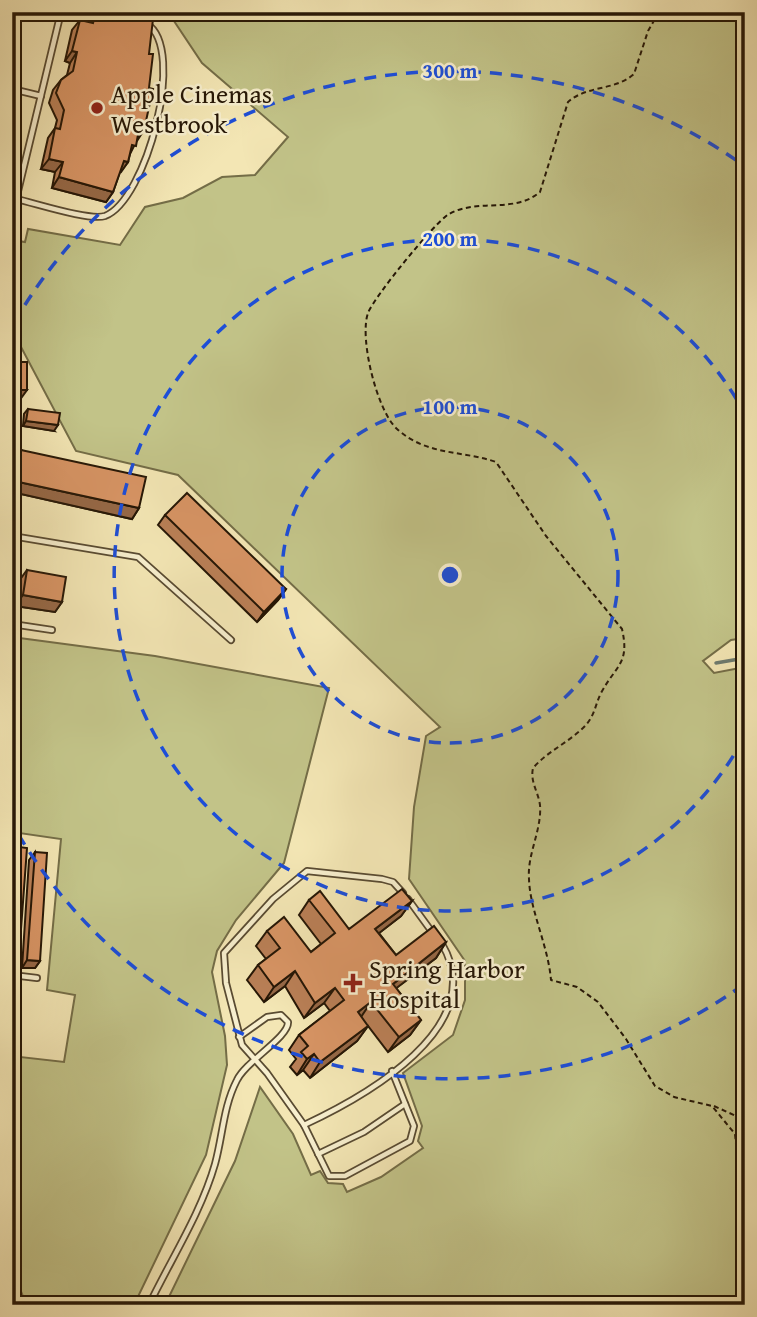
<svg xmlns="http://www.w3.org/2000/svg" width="757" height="1317" font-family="'Gentium Book Plus',serif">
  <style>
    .green { fill: #c2c388; stroke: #746d47; stroke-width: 2 }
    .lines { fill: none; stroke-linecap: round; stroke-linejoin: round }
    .stream { stroke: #6e7b6f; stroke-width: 3.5 }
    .lane-casing { stroke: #594b32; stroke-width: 8 }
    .path { stroke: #261706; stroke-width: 2; stroke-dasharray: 5 3.5; stroke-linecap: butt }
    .lane { stroke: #f7efce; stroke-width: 4.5 }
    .wall { fill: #b97f56; stroke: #261706; stroke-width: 2 }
    .shaded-wall { fill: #966846; stroke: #261706; stroke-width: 2 }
    .building { fill: #d79464; stroke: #261706; stroke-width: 2 }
    .ring { fill: none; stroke: #1d4ed8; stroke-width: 3.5; stroke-dasharray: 12 9 }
    .poi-dot { fill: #8f2418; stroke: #f7efce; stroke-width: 2.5 }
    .labels { text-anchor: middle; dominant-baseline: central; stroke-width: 5; stroke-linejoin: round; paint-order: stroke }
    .poi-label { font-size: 26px; fill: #261706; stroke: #f7efce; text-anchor: start }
    .centre { fill: #1d4ed8; stroke: #f7efce; stroke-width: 3.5 }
    .ring-label { font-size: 21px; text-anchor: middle; font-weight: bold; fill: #1d4ed8; stroke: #f7efce; stroke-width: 5; stroke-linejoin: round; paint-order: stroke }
  </style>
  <rect width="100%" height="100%" fill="#f3e6b4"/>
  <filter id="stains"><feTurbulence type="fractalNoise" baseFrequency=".00286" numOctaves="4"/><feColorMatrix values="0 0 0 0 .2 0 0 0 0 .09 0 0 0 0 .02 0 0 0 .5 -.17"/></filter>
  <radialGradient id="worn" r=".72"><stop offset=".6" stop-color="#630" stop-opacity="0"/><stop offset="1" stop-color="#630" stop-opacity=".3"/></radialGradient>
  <g class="green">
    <path d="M168,12H745V638L731,640L703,661L714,673L745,667V1305H165L235,1161L260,1087L293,1134L311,1175L320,1171L328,1183L343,1184L347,1192L381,1177L423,1148L418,1141L422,1126L403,1073L453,1035L465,1000V961L409,879L414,807L426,736L440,727L178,475L76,451L12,330V240L25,242L28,229L120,245L145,207L183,198L222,177L255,175L288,137L202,63Z"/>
    <path d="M12,637L155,656L329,688L284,863L236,920L217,951L212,972L225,1036L227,1065L206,1155L134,1305H20L24,1299L12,1269V1056L64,1062L75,995L47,990L61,839L12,832Z"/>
  </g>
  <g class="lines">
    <path class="stream" d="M716,663L745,658"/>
    <g class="lane-casing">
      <g id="lane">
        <path d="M12,89L41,96"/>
        <path d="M16,199C35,203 89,221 105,216C146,201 187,49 147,24"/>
        <path d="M13,212L61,12"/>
        <path d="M12,536L138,557L231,640"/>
        <path d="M12,624L52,630"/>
        <path d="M408,899L432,932"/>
        <path d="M12,975L37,978"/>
        <path d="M392,1071L414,1126L410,1141L345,1176H329L304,1125L267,1073L242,1045L226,983L224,953L273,899L307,871L382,879L393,882L403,893"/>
        <path d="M304,1125C364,1097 491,1027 442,944"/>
        <path d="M318,1154L364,1132L405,1104"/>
        <path d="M149,1305C171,1259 201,1213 215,1164C223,1135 223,1107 237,1080C246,1061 289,1037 288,1022L281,1015L267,1017L239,1037"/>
      </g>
    </g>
    <g class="path">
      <path d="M659,12L648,31L634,74C615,91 587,85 568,102L540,192C514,214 478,198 449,214C435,222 374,297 368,313C359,338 377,411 397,429C427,456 461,450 496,462L546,536L622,629C630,664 616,665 601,693C595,705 595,716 584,727C569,742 548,751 533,768C530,782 538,791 540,805C542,830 527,854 529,879C530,911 548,945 551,980L577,987L598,1002L626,1039L655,1086L674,1097L712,1106L735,1134L739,1173L745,1180"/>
      <path d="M714,1106L745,1120"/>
    </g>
    <use href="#lane" class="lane"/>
  </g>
  <g class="wall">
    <path d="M94,12H117L137,140L130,154L128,162L120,172L113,192L106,202L52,188L55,172L41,169L48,138L55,128L57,120L49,103L53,90L61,80L67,75L70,63L65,61L72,30L80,20L89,22V19Z"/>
    <path d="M28,409L54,431L23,426L24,414Z"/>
    <path d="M21,450L139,508L132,519L12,492V467L14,460Z"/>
    <path d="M165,515L286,589L278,600L257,622L158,525Z"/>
    <path d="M27,570L62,602L55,612L15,606L19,581Z"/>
    <path d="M35,852L40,961L35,968H22L29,860Z"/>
    <path d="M309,900L349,929L412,901L401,916L379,933L396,955L446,942L436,958L396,988L421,1020L410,1035L388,1052L368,1026L357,1041L310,1078L303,1070L297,1075L290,1067L296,1059L289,1050L299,1035L330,1011L324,1003L304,1018L285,986L264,1002L247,980L258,965L266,959L256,946L267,931L311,952L321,944L299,915Z"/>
  </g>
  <g class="shaded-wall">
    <path d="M72,51L77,52L70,63L65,61Z"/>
    <path d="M139,129L144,130L137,141Z"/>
    <path d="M49,159L63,162L55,172L41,169Z"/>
    <path d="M124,161L128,162L121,172L117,171Z"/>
    <path d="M59,177L113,192L106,202L52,188Z"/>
    <path d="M12,390H27L19,401H12Z"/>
    <path d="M26,421L58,425L54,431L23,426Z"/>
    <path d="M14,481L139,508L132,519L12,492V483Z"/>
    <path d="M286,589L278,600L257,622L264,612Z"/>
    <path d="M23,595L62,602L55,612L15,606Z"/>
    <path d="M412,901L401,916L365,944L375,929Z"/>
    <path d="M446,942L436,958L382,999L393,984Z"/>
    <path d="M12,956H19L12,965Z"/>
    <path d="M27,960L40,961L35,968H22Z"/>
    <path d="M295,971L285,986L264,1002L274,987Z"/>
    <path d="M335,988L324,1003L304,1018L315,1003Z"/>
    <path d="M371,1002L361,1017L358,1012Z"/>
    <path d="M421,1020L410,1035L388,1052L399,1037Z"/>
    <path d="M368,1026L357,1041L310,1078L320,1062Z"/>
    <path d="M314,1054L303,1070L297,1075L307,1059Z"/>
  </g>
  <g class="building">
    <path d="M96,12H117L153,19L149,54H153L149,88L153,89L144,130L139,129L136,146L132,145L128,162L124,161L113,192L59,177L63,162L49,159L55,128L60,129L64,110L56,93L61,80L73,71L77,52L72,51L80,20L93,23Z"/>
    <rect x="12" y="362" width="15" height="28"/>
    <path d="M28,409L60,413L58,425L26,421Z"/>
    <path d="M21,450L146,477L139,508L14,481Z"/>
    <path d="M187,493L286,589L264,612L165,515Z"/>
    <path d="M27,570L66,577L62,602L23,595Z"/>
    <path d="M12,846L27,848L19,956H12Z"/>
    <path d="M35,852L47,853L40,961L27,960Z"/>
    <path d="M402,889L412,901L375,929L396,955L434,926L446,942L393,984L421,1020L399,1037L371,1002L358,1012L368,1026L320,1062L314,1054L307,1059L301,1052L308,1046L299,1035L344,1000L335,988L315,1003L295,971L274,987L258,965L280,948L267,931L284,917L311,952L335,933L309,900L320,891L349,929Z"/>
  </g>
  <g class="ring">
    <circle cx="450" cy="575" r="168"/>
    <path d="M744 738A336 336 0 1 1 744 412"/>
    <path d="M743 985A504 504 0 0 1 14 827M14 323A504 504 0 0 1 743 165"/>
  </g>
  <g class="poi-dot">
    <circle cx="97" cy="108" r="7"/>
    <path d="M349.5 972.5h7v7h7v7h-7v7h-7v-7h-7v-7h7z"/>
  </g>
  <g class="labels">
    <g class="poi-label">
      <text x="111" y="93">Apple Cinemas<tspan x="111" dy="30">Westbrook</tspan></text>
      <text x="369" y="968">Spring Harbor<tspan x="369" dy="30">Hospital</tspan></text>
    </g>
  </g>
  <circle cx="450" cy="575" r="10" class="centre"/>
  <g class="ring-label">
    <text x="450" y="78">300 m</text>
    <text x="450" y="246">200 m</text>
    <text x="450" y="414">100 m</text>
  </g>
  <rect width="757" height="1317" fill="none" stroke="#f3e6b4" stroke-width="42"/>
  <rect x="14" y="14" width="729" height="1289" fill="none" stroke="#261706" stroke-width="3.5"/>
  <rect x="21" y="21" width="715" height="1275" fill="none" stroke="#261706" stroke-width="2"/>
  <rect width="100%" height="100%" filter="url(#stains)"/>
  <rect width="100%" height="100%" fill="url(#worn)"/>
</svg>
